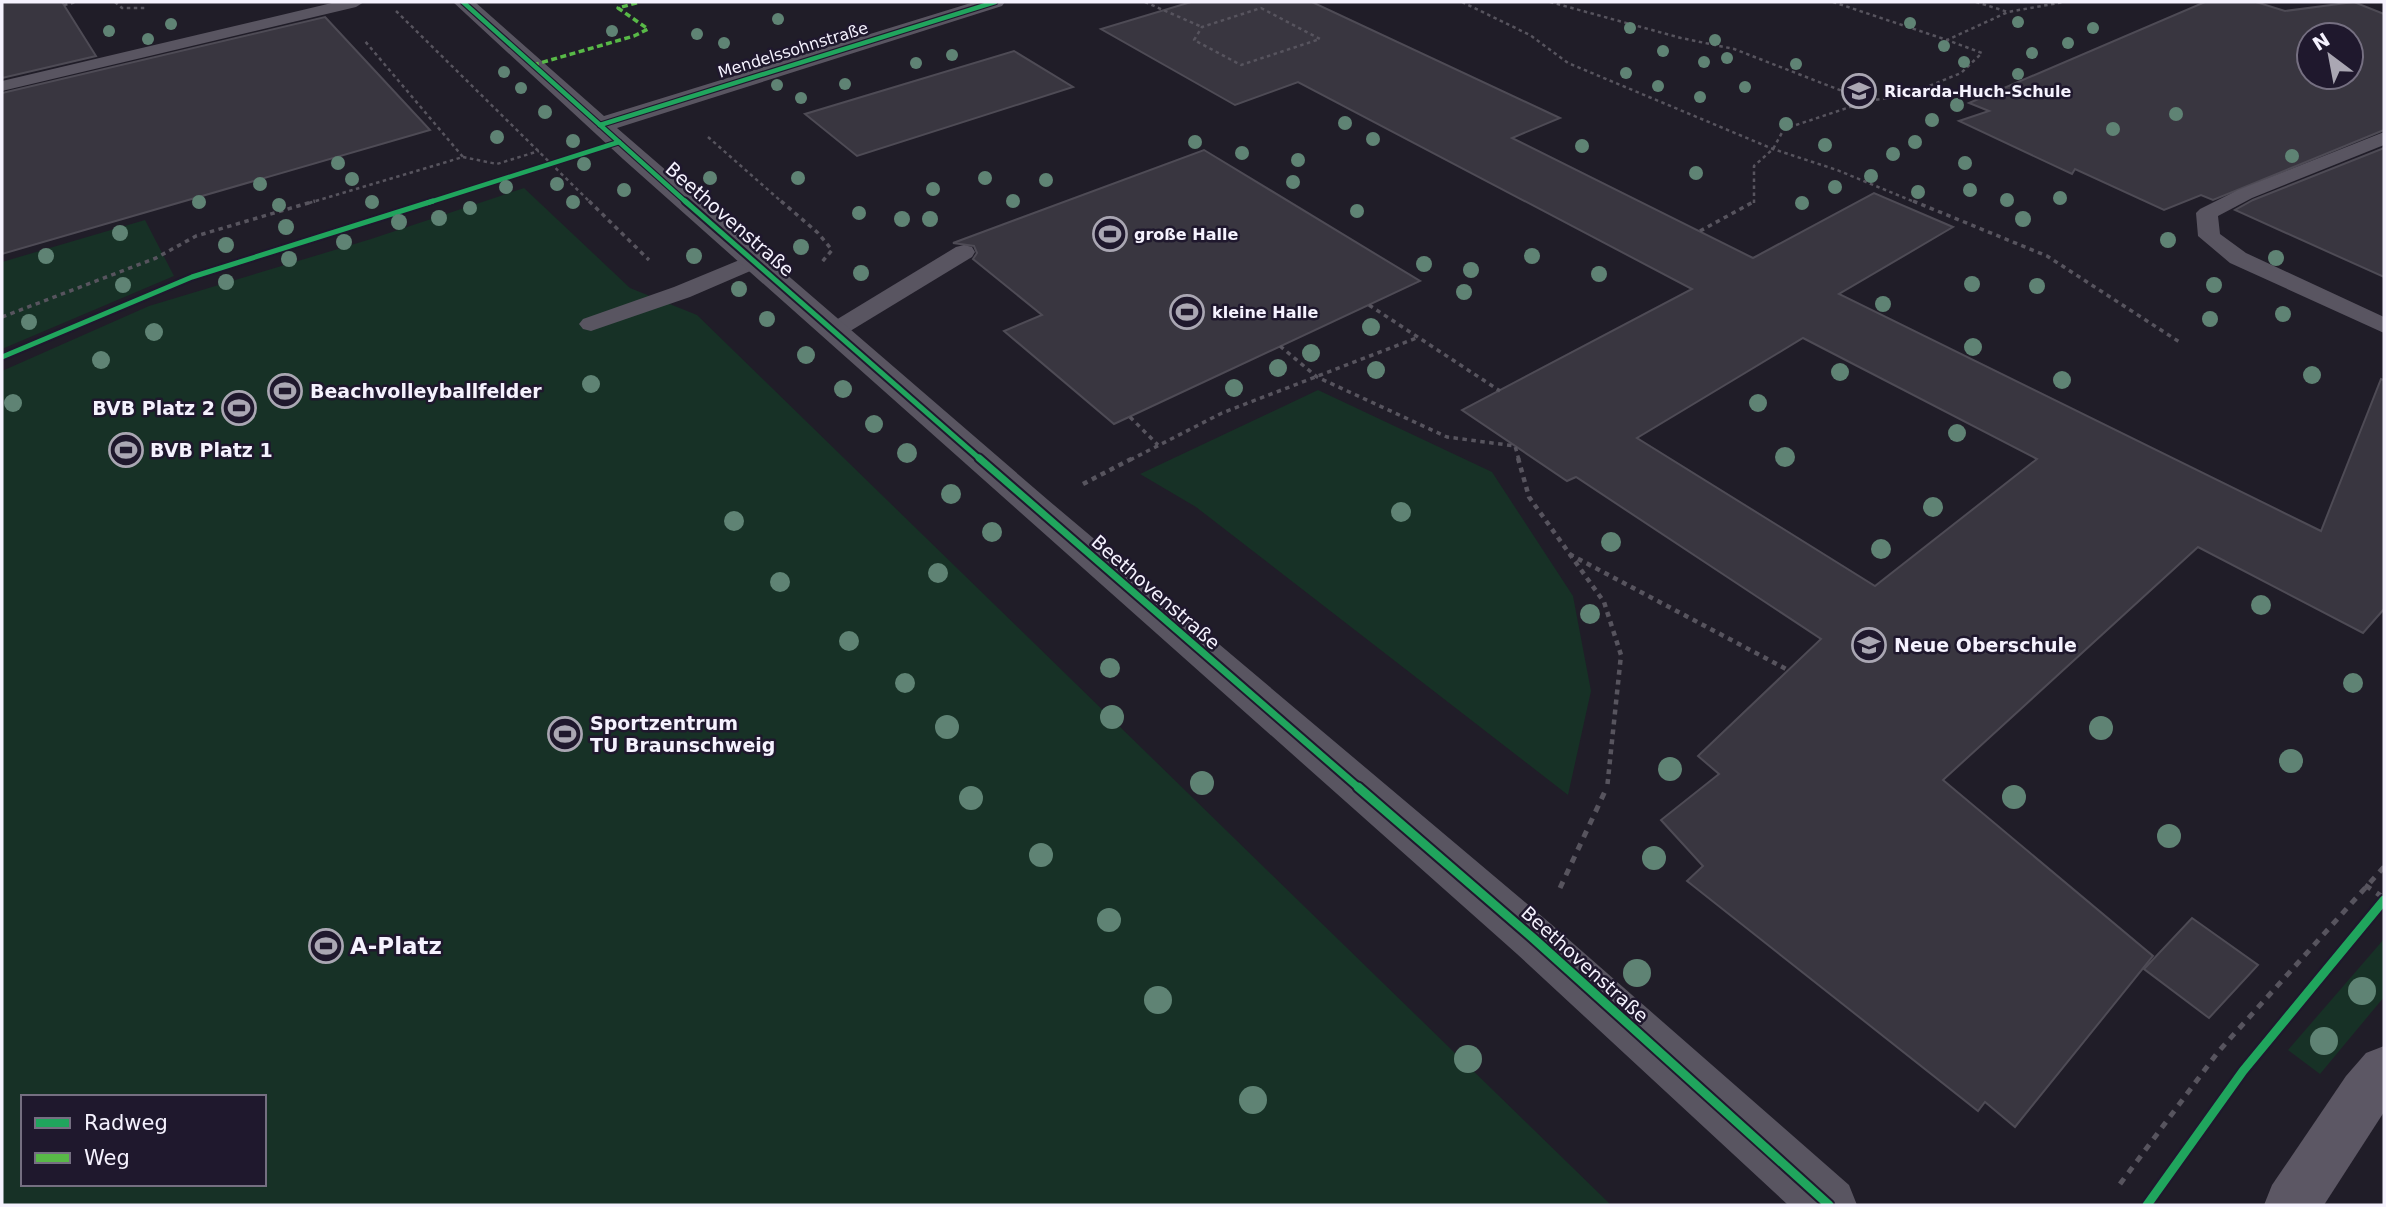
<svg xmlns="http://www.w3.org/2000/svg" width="2386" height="1207" font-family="'DejaVu Sans',sans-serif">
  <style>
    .green { fill: #173126; fill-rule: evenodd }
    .building { fill: #393640; stroke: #4e4b55; stroke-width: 2; fill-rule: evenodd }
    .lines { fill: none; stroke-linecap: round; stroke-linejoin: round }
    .path-far3 { stroke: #57545e; stroke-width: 2.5; stroke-dasharray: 3.5 3.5; stroke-linecap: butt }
    .path-far2 { stroke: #57545e; stroke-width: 3.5; stroke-dasharray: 4.5 4.5; stroke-linecap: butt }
    .path-far1 { stroke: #57545e; stroke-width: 4.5; stroke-dasharray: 5 5; stroke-linecap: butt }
    .path { stroke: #57545e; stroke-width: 5; stroke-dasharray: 7 7; stroke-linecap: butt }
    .lane { fill: #595561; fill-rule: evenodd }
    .street { fill: #595561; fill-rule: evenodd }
    .primary { fill: #5c5764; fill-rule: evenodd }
    .quiet { stroke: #58b947; stroke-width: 3.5; stroke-dasharray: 6 3.5; stroke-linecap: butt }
    .cycleway-far3-casing { stroke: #1f182d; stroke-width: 7 }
    .cycleway-far2-casing { stroke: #1f182d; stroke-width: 9 }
    .cycleway-far1-casing { stroke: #1f182d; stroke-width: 11 }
    .cycleway-casing { stroke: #1f182d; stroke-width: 13 }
    .cycleway-far3 { stroke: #20a55d; stroke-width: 4.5 }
    .cycleway-far2 { stroke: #20a55d; stroke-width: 5 }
    .cycleway-far1 { stroke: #20a55d; stroke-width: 7 }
    .cycleway { stroke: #20a55d; stroke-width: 9 }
    .tree { fill: #5f8374 }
    .labels { text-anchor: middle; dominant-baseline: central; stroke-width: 5; stroke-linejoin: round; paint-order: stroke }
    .far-street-label { font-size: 16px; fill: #f5f2fe; stroke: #1f182d }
    .far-poi-label { font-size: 16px; font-weight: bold; fill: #f5f2fe; stroke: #1f182d; text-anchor: start }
    .street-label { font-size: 19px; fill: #f5f2fe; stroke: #1f182d }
    .poi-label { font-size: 19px; font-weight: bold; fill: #f5f2fe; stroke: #1f182d; text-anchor: start }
    .near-poi-label { font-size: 23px; font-weight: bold; fill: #f5f2fe; stroke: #1f182d; text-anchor: start }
  </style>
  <rect width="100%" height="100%" fill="#201d28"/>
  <g class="green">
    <path d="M524,188L630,288L697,315L1611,1205H2V371L149,306L371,239ZM23,1097H264V1184H23Z"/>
    <path d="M145,220L174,276L2,349V262Z"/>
    <path d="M1318,390L1492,472L1573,596L1591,691L1568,795L1196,507L1140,474Z"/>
    <path d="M2384,939V997L2320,1074L2288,1050Z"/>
  </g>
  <g class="building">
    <path d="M2,2H62L96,56L2,78Z"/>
    <path d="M1191,2H1312L1560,118L1512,138L1753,258L1874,193L1953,227L1839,294L2321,531L2381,379L2384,380V609L2363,633L2198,547L1943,780L2153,956L2015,1127L1985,1102L1978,1111L1687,881L1703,866L1661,820L1719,774L1698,756L1821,639L1576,477L1567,481L1462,410L1692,289L1298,82L1235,105L1101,29ZM1803,338L2037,459L1875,586L1637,438Z"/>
    <path d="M2205,2H2256L2285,11L2354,2L2384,14V130L2213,200L2201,195L2164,210L2075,169L2072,174L1959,121L1989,111L1969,103ZM2309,35H2351V77H2309Z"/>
    <path d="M325,17L430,130L2,254V93Z"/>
    <path d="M1014,51L1073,87L857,156L805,114Z"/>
    <path d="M2384,148V277L2235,210L2253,200Z"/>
    <path d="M1204,150L1420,281L1114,424L1004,331L1042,315L973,259L977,253L974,246L953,243Z"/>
    <path d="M2192,918L2258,965L2209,1018L2144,969Z"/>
  </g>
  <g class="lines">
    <g class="path-far3">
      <path d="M115,2L122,8H147"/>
      <path d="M1145,2L1202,27"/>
      <path d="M1462,2L1530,35L1568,63L1773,149L1837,170L1917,203"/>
      <path d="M1550,2L1681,38L1734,49L1868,101"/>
      <path d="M1833,2L1947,40L2008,12L2064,2"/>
      <path d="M1976,2L2008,12"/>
      <path d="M64,5L77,2"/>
      <path d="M1261,8L1320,39L1241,65L1194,40L1202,27Z"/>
      <path d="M396,11L591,203"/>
      <path d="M708,137L783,203"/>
      <path d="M463,157L497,164L539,151"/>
      <path d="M309,203L463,157L364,40"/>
      <path d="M1754,203V166L1773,149L1784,129L1868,101L1907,95L1961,73L1982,53L1947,40"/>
    </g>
    <g class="path-far2">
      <path d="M589,201L649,260"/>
      <path d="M781,201L818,233L832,250L822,262"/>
      <path d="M1913,201L2047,256L2181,343"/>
      <path d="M1700,231L1755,201"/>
      <path d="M1369,305L1500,391"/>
      <path d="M2,317L156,258L196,236L315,201"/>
      <path d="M1280,346L1317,377L1447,437L1515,446L1519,460"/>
      <path d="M1130,417L1158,445"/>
      <path d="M1130,460L1222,413L1419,337"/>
    </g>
    <g class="path-far1">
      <path d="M1518,458L1529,497L1604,602L1621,655L1607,789"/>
      <path d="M1083,484L1133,458"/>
      <path d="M1569,554L1788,670"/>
    </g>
    <g class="path">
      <path d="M2365,885L2384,898"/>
      <path d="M1560,888L1607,787"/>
      <path d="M2120,1184L2218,1052L2384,867"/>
    </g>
    <g class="lane">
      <path d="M336,2H364L356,7L2,91V81Z"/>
      <path d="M2384,132V145L2252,198L2218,216L2220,234L2246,253L2384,317V333L2230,263L2198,236L2196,213L2200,209L2238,190Z"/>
      <path d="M964,245L972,247L975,252L972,257L842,336H826L822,331L826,326L956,247Z"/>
      <path d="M754,254L762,256L765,261L762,266L690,297L591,331L583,329L579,324L583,319L674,287Z"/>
    </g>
    <path class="street" d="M453,2H475L604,116L974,2H1005L1002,6L617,128L1048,500L1551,924L1849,1185L1857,1205H1788L1517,954L623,159Z"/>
    <path class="primary" d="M2384,1046V1112L2324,1205H2264L2272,1185L2346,1076L2366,1053Z"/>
    <path class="quiet" d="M533,65L634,36L648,29L618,8L640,2"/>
    <g class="cycleway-far3-casing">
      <g id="cycleway-far3">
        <path d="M463,2L687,203"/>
        <path d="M600,125L995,2"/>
        <path d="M427,203L619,142"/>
      </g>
    </g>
    <g class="cycleway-far2-casing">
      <g id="cycleway-far2">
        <path d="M685,201L981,460"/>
        <path d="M2,357L192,277L433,201"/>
      </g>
    </g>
    <g class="cycleway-far1-casing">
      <path id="cycleway-far1" d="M979,458L1360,789"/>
    </g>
    <g class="cycleway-casing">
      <g id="cycleway">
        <path d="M1358,787L1534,939L1829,1205"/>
        <path d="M2147,1205L2243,1071L2384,900"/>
      </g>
    </g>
    <use href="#cycleway-far3" class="cycleway-far3"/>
    <use href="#cycleway-far2" class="cycleway-far2"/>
    <use href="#cycleway-far1" class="cycleway-far1"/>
    <use href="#cycleway" class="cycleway"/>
  </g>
  <g class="tree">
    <circle cx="778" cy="19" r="6"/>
    <circle cx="2018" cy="22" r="6"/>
    <circle cx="1910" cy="23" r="6"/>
    <circle cx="171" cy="24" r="6"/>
    <circle cx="1630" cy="28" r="6"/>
    <circle cx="2093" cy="28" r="6"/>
    <circle cx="109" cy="31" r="6"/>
    <circle cx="612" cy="31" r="6"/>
    <circle cx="697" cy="34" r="6"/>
    <circle cx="148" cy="39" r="6"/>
    <circle cx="1715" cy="40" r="6"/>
    <circle cx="724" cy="43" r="6"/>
    <circle cx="2068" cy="43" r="6"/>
    <circle cx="1944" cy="46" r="6"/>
    <circle cx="1663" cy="51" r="6"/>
    <circle cx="2032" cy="53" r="6"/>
    <circle cx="952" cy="55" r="6"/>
    <circle cx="1727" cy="58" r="6"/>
    <circle cx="1704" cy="62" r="6"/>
    <circle cx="1964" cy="62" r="6"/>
    <circle cx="916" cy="63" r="6"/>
    <circle cx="1796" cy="64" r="6"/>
    <circle cx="504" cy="72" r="6"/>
    <circle cx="1626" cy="73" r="6"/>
    <circle cx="2018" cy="74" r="6"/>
    <circle cx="845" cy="84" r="6"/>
    <circle cx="777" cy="85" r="6"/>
    <circle cx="1658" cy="86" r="6"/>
    <circle cx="1745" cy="87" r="6"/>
    <circle cx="521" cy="88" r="6"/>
    <circle cx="1981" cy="92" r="6"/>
    <circle cx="1700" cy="97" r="6"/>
    <circle cx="801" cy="98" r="6"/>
    <circle cx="1957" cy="105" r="7"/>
    <circle cx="545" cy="112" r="7"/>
    <circle cx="2176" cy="114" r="7"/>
    <circle cx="1932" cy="120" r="7"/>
    <circle cx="1345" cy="123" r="7"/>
    <circle cx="1786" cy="124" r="7"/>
    <circle cx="2113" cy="129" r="7"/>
    <circle cx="497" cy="137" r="7"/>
    <circle cx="1373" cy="139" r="7"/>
    <circle cx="573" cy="141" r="7"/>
    <circle cx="1195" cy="142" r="7"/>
    <circle cx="1915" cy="142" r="7"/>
    <circle cx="1825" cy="145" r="7"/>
    <circle cx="1582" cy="146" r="7"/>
    <circle cx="1242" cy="153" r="7"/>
    <circle cx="1893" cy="154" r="7"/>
    <circle cx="2292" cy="156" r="7"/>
    <circle cx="1298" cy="160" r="7"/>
    <circle cx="338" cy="163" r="7"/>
    <circle cx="1965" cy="163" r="7"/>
    <circle cx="584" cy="164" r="7"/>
    <circle cx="1696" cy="173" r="7"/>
    <circle cx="1871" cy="176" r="7"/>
    <circle cx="710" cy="178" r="7"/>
    <circle cx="798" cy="178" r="7"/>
    <circle cx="985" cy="178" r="7"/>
    <circle cx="352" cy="179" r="7"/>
    <circle cx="1046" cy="180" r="7"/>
    <circle cx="1293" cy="182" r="7"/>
    <circle cx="260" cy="184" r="7"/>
    <circle cx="557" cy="184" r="7"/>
    <circle cx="506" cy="187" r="7"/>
    <circle cx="1835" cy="187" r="7"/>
    <circle cx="933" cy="189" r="7"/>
    <circle cx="624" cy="190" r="7"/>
    <circle cx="1970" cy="190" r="7"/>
    <circle cx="1918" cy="192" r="7"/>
    <circle cx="2060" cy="198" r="7"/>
    <circle cx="2007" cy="200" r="7"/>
    <circle cx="1013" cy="201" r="7"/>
    <circle cx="199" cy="202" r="7"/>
    <circle cx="372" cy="202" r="7"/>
    <circle cx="573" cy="202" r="7"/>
    <circle cx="1802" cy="203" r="7"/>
    <circle cx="279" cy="205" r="7"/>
    <circle cx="470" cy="208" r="7"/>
    <circle cx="1357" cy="211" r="7"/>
    <circle cx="859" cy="213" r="7"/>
    <circle cx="439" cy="218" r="8"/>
    <circle cx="902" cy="219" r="8"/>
    <circle cx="930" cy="219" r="8"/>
    <circle cx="2023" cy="219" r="8"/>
    <circle cx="399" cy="222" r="8"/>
    <circle cx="286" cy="227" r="8"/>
    <circle cx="120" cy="233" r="8"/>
    <circle cx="2168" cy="240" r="8"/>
    <circle cx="344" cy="242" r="8"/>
    <circle cx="226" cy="245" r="8"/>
    <circle cx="801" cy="247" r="8"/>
    <circle cx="46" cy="256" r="8"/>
    <circle cx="694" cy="256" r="8"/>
    <circle cx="1532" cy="256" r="8"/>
    <circle cx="2276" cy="258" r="8"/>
    <circle cx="289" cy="259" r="8"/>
    <circle cx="1424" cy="264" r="8"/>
    <circle cx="1471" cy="270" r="8"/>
    <circle cx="861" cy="273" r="8"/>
    <circle cx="1599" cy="274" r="8"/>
    <circle cx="226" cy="282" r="8"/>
    <circle cx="1972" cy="284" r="8"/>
    <circle cx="123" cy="285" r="8"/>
    <circle cx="2214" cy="285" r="8"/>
    <circle cx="2037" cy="286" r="8"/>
    <circle cx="739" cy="289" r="8"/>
    <circle cx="1464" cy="292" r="8"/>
    <circle cx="1883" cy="304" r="8"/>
    <circle cx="2283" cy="314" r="8"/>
    <circle cx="767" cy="319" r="8"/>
    <circle cx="2210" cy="319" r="8"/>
    <circle cx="29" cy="322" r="8"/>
    <circle cx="1371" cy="327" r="9"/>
    <circle cx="154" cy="332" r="9"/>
    <circle cx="1973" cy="347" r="9"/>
    <circle cx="1311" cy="353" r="9"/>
    <circle cx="806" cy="355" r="9"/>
    <circle cx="101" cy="360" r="9"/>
    <circle cx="1278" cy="368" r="9"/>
    <circle cx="1376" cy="370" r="9"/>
    <circle cx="1840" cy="372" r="9"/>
    <circle cx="2312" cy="375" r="9"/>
    <circle cx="2062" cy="380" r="9"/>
    <circle cx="591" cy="384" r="9"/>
    <circle cx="1234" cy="388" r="9"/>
    <circle cx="843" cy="389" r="9"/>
    <circle cx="13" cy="403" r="9"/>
    <circle cx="1758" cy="403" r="9"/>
    <circle cx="874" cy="424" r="9"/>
    <circle cx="1957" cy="433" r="9"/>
    <circle cx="907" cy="453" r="10"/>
    <circle cx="1785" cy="457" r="10"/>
    <circle cx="951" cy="494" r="10"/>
    <circle cx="1933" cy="507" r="10"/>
    <circle cx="1401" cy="512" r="10"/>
    <circle cx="734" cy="521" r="10"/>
    <circle cx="992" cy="532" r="10"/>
    <circle cx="1611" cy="542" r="10"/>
    <circle cx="1881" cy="549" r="10"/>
    <circle cx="938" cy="573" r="10"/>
    <circle cx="780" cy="582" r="10"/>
    <circle cx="2261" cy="605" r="10"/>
    <circle cx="1590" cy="614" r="10"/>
    <circle cx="849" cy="641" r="10"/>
    <circle cx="1110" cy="668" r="10"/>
    <circle cx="905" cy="683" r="10"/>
    <circle cx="2353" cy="683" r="10"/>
    <circle cx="1112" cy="717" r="12"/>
    <circle cx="947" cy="727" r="12"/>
    <circle cx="2101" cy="728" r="12"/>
    <circle cx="2291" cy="761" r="12"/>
    <circle cx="1670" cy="769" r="12"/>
    <circle cx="1202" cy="783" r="12"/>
    <circle cx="2014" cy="797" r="12"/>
    <circle cx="971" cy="798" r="12"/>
    <circle cx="2169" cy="836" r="12"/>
    <circle cx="1041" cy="855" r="12"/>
    <circle cx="1654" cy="858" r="12"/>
    <circle cx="1109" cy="920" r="12"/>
    <circle cx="1637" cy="973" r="14"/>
    <circle cx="2362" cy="991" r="14"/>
    <circle cx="1158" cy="1000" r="14"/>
    <circle cx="2324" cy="1041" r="14"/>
    <circle cx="1468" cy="1059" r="14"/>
    <circle cx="1253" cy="1100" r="14"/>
  </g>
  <defs>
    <g id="school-ring" transform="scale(1.75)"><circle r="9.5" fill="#1f182d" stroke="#aaa7b3" stroke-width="1.5"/><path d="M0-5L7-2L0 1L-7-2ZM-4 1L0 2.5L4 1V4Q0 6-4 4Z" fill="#aaa7b3"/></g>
    <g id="stadium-ring" transform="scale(1.75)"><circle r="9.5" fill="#1f182d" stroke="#aaa7b3" stroke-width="1.5"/><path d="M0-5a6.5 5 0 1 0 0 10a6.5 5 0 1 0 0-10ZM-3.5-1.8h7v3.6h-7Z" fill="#aaa7b3"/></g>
  </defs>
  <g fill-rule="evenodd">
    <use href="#school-ring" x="1859" y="91"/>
    <use href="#stadium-ring" x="1110" y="234"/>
    <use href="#stadium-ring" x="1187" y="312"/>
    <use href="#stadium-ring" x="285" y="391"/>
    <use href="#stadium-ring" x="239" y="408"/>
    <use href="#stadium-ring" x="126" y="450"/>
    <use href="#school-ring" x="1869" y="645"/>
    <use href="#stadium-ring" x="565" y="734"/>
    <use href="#stadium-ring" x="326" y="946"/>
  </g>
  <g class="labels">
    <g class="far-street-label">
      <text transform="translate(793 50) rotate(-17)">Mendelssohnstraße</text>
    </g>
    <g class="far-poi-label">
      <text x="1884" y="91">Ricarda-Huch-Schule</text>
      <text x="1134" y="234">große Halle</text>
      <text x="1212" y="312">kleine Halle</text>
    </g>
    <g class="street-label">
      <text transform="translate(730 219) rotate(41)">Beethovenstraße</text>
      <text transform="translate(1156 592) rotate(41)">Beethovenstraße</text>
      <text transform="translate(1585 964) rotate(42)">Beethovenstraße</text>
    </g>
    <g class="poi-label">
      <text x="310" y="391">Beachvolleyballfelder</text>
      <text x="215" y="408" text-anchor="end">BVB Platz 2</text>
      <text x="150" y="450">BVB Platz 1</text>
      <text x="1894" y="645">Neue Oberschule</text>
      <text x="590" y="723">Sportzentrum<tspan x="590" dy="22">TU Braunschweig</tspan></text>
    </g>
    <g class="near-poi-label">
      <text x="350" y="946">A-Platz</text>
    </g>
  </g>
  <rect width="2386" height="1207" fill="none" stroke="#f5f2fe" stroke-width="7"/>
  <rect x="21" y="1095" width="245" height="91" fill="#1f182d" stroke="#756f81" stroke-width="2"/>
  <rect x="35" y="1118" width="35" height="10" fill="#20a55d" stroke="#756f81" stroke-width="2"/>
  <text x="84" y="1130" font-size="21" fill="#f5f2fe">Radweg</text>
  <rect x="35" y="1153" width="35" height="10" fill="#58b947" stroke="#756f81" stroke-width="2"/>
  <text x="84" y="1165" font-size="21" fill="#f5f2fe">Weg</text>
  <g transform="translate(2330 56) rotate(328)"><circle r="33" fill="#1f182d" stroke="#756f81" stroke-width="2"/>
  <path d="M0-5L12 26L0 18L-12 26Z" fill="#aaa7b3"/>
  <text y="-10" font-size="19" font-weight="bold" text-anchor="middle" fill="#f5f2fe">N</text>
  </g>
</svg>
